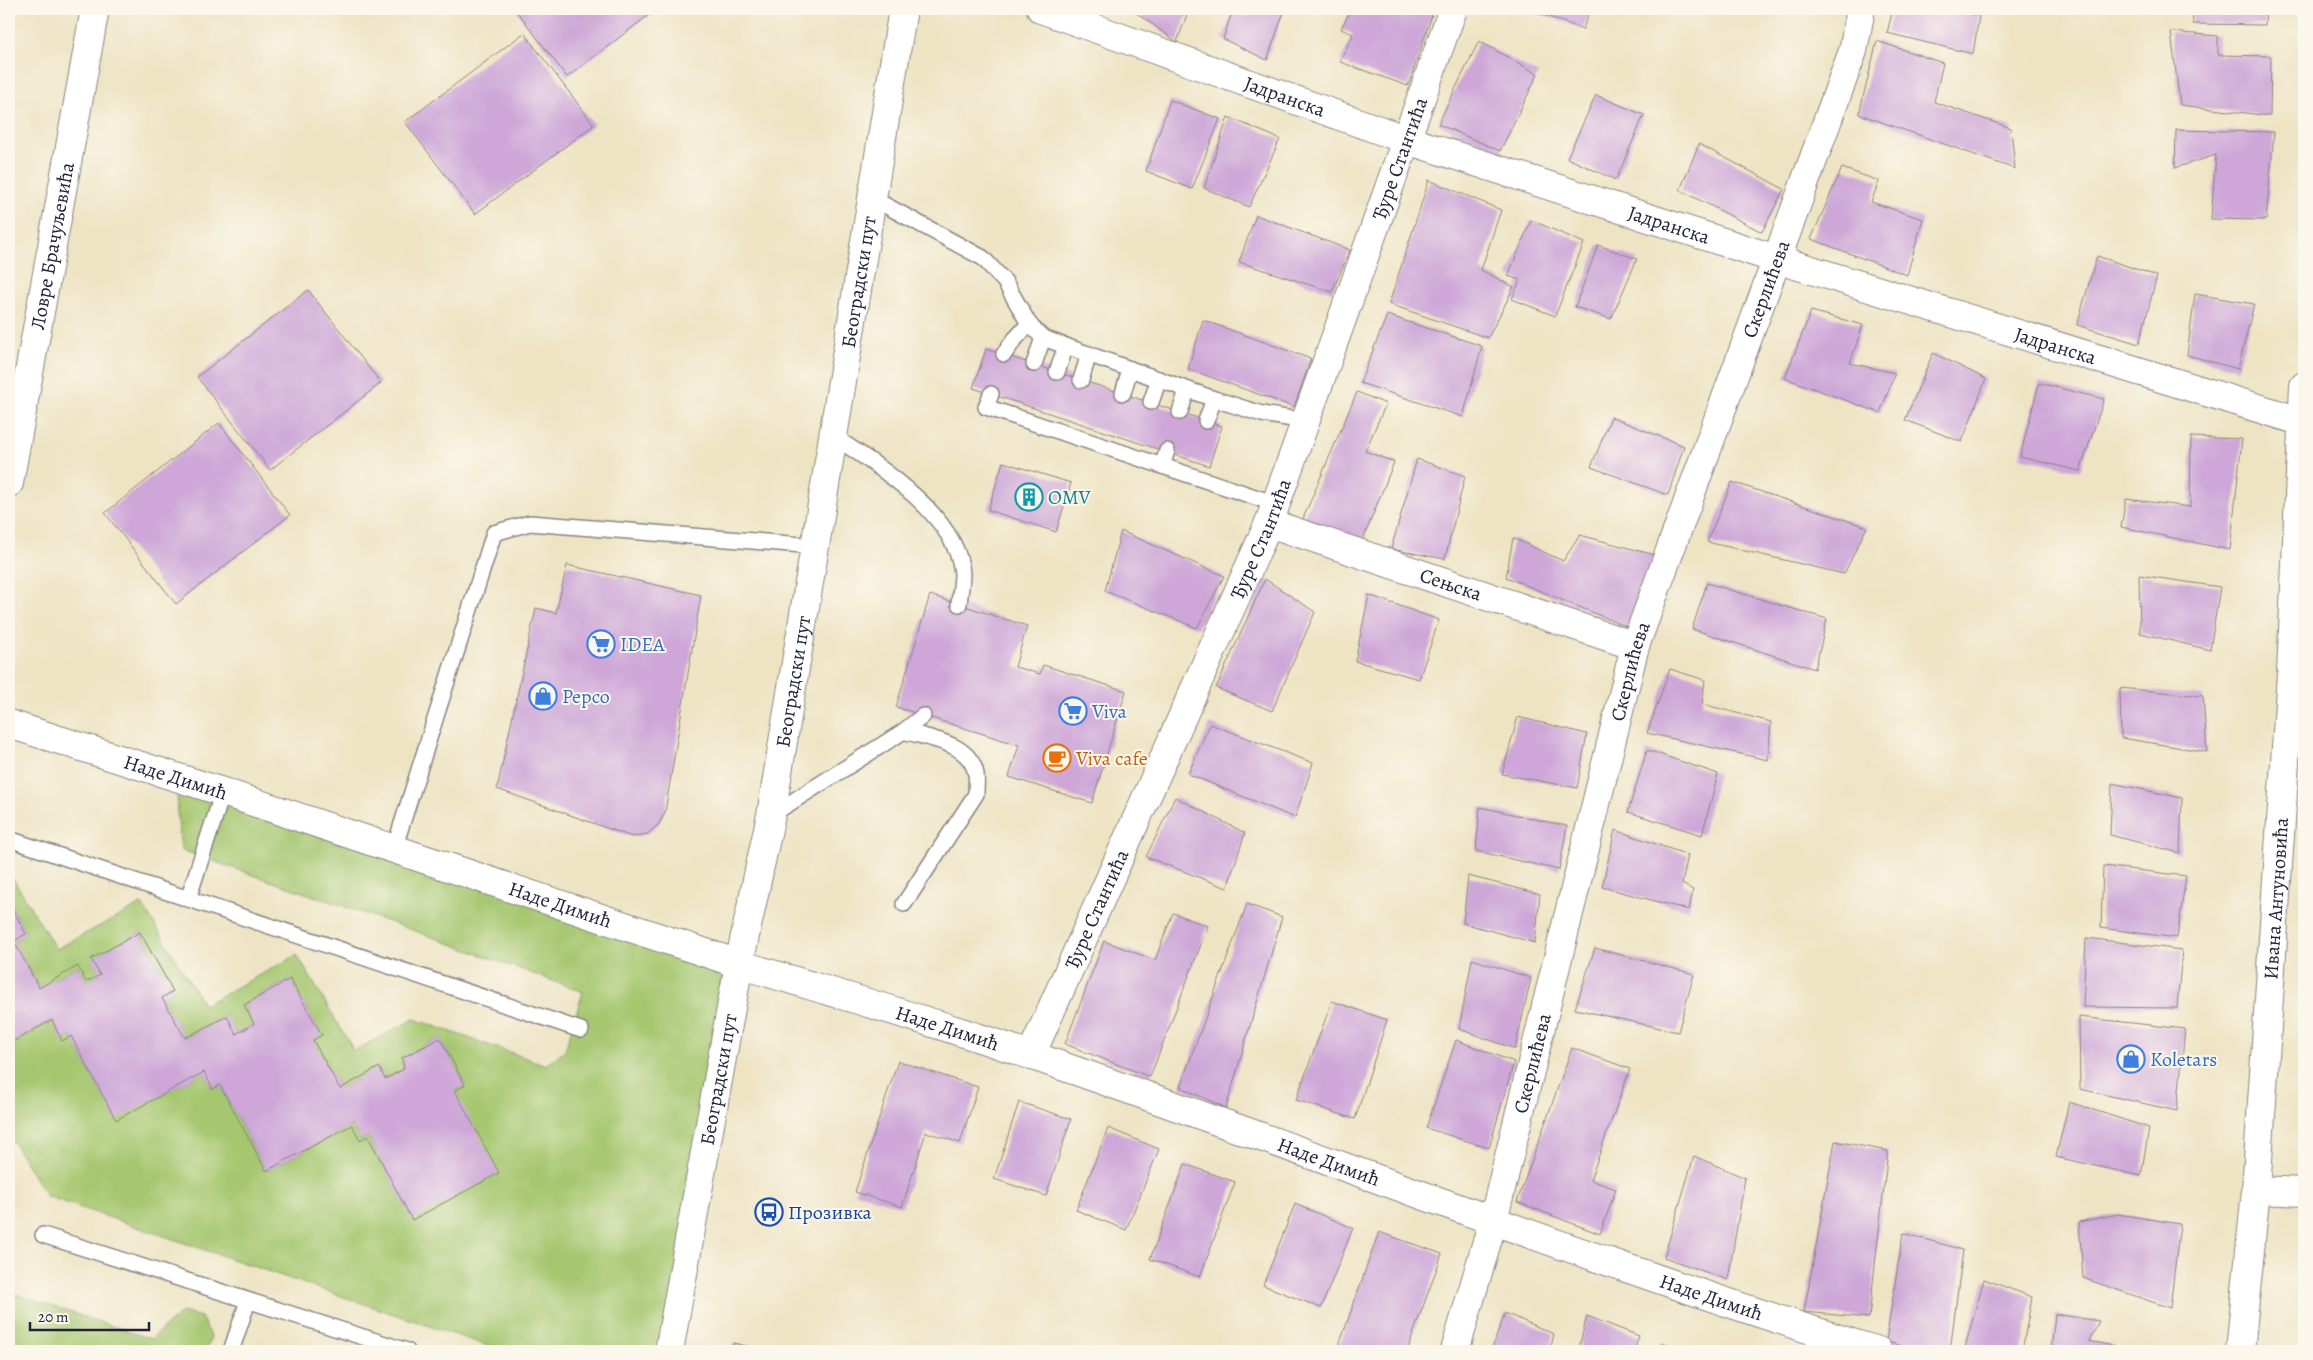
<svg xmlns="http://www.w3.org/2000/svg" width="2313" height="1360" font-family="Alegreya,serif">
  <style>
    .green { fill: #a6c76f; stroke: #647455 }
    .building { fill: #cea7d8 }
    .lines { fill: none; stroke-linecap: round; stroke-linejoin: round }
    .service-casing { stroke: #888380; stroke-width: 18 }
    .minor-casing { stroke: #888380; stroke-width: 30 }
    .tertiary-casing { stroke: #888380; stroke-width: 30 }
    .secondary-casing { stroke: #888380; stroke-width: 30 }
    .service { stroke: #fff; stroke-width: 15 }
    .minor { stroke: #fff; stroke-width: 28 }
    .tertiary { stroke: #fff; stroke-width: 28 }
    .secondary { stroke: #fff; stroke-width: 28 }
    .labels { text-anchor: middle; dominant-baseline: central; stroke-width: 4; stroke-linejoin: round; paint-order: stroke }
    .street-label { font-size: 20px; fill: #22223b; stroke: #fbf7ec }
    .culture-label { font-size: 20px; fill: #0d838f; stroke: #fbf7ec; text-anchor: start }
    .shop-label { font-size: 20px; fill: #366cbe; stroke: #fbf7ec; text-anchor: start }
    .food-label { font-size: 20px; fill: #c56008; stroke: #fbf7ec; text-anchor: start }
    .transit-label { font-size: 20px; fill: #164399; stroke: #fbf7ec; text-anchor: start }
  </style>
  <rect width="100%" height="100%" fill="#fbf7ec"/>
  <filter id="ink" filterUnits="userSpaceOnUse"><feTurbulence type="fractalNoise" baseFrequency=".02" numOctaves="2"/><feDisplacementMap in="SourceGraphic" scale="10" xChannelSelector="R" yChannelSelector="G"/><feConvolveMatrix kernelMatrix="1 2 1 2 8 2 1 2 1" color-interpolation-filters="sRGB"/></filter>
  <filter id="wash" filterUnits="userSpaceOnUse"><feTurbulence type="fractalNoise" baseFrequency=".0096" numOctaves="4" result="noise"/><feDisplacementMap in="SourceGraphic" scale="20" xChannelSelector="R" yChannelSelector="G"/><feGaussianBlur stdDeviation="1.12" result="paint"/><feColorMatrix in="noise" values="0 0 0 0 0 0 0 0 0 0 0 0 0 0 0 0 0 1.4 0 .05"/><feComposite in="paint" operator="in"/></filter>
  <g filter="url(#wash)">
    <rect width="100%" height="100%" fill="#eee4c4"/>
    <g class="green">
      <path d="M178,778L739,964L669,1351H503L46,1196L9,1135V1044L52,1020L62,1041L71,1036L116,1119L204,1072L213,1089L220,1085L266,1171L352,1125L360,1140L368,1136L412,1219L455,1091L465,1085L440,1038L402,1058L404,1069L385,1079L379,1067L340,1089L313,1040L322,1035L290,979L244,1005L254,1024L236,1034L226,1016L185,1038L162,998L173,991L140,932L92,959L100,975L86,982L78,966L39,988L14,941L26,934L9,902V872L56,949L142,904L204,1005L297,955L354,1051L414,1019L546,1065L565,1050L583,992L421,933L181,850L177,811Z"/>
      <path d="M12,1293L151,1339L182,1312L201,1317L211,1336L206,1351H9V1294Z"/>
    </g>
    <g id="blocks">
      <g class="building">
        <path d="M515,9H657L567,77Z"/>
        <path d="M1131,9H1189L1177,42Z"/>
        <path d="M1233,9H1285L1267,60L1223,39Z"/>
        <path d="M1351,9H1416L1432,15L1408,86L1340,62L1353,34L1341,29Z"/>
        <path d="M1526,9H1590L1583,29Z"/>
        <path d="M1893,9H1953L1979,16L1973,54L1887,33Z"/>
        <path d="M2192,9H2266L2265,25L2193,24Z"/>
        <path d="M2171,32L2218,36V55L2271,56L2270,116L2180,105Z"/>
        <path d="M524,33L594,125L475,214L405,122Z"/>
        <path d="M1479,41L1538,74L1500,151L1438,124Z"/>
        <path d="M1877,41L1943,63L1934,102L2011,128L2015,169L1859,114Z"/>
        <path d="M1596,95L1644,115L1616,180L1567,158Z"/>
        <path d="M1170,100L1220,119L1192,189L1146,171Z"/>
        <path d="M1228,117L1280,139L1249,207L1204,188Z"/>
        <path d="M2176,130L2274,132L2266,220L2211,219L2216,155L2175,168Z"/>
        <path d="M1699,144L1784,189L1762,232L1680,190Z"/>
        <path d="M1842,168L1879,181L1871,202L1923,219L1907,275L1811,239Z"/>
        <path d="M1429,180L1501,210L1481,270L1514,287L1488,338L1389,304Z"/>
        <path d="M1256,215L1350,250L1332,292L1239,262Z"/>
        <path d="M1531,220L1584,243L1555,316L1512,299L1520,280L1508,276Z"/>
        <path d="M1598,245L1637,259L1611,319L1575,307Z"/>
        <path d="M2097,256L2157,276L2139,344L2077,325Z"/>
        <path d="M308,290L381,383L270,470L197,377Z"/>
        <path d="M2195,294L2254,304L2238,369L2187,355Z"/>
        <path d="M1811,311L1863,325L1850,363L1895,373L1880,413L1785,378Z"/>
        <path d="M1387,315L1482,346L1463,417L1360,383Z"/>
        <path d="M1203,320L1311,359L1294,407L1188,369Z"/>
        <path d="M986,349L1222,426L1209,466L973,388Z"/>
        <path d="M1933,353L1986,379L1962,442L1905,420Z"/>
        <path d="M2039,383L2104,399L2080,471L2020,457Z"/>
        <path d="M1357,392L1386,404L1365,451L1394,462L1362,542L1302,521Z"/>
        <path d="M1611,417L1684,446L1668,495L1591,467Z"/>
        <path d="M219,423L290,515L176,604L105,513Z"/>
        <path d="M2191,437L2242,439L2230,550L2121,527L2126,499L2190,507Z"/>
        <path d="M1417,459L1465,476L1445,559L1391,549Z"/>
        <path d="M1003,462L1071,483L1056,532L988,510Z"/>
        <path d="M1732,482L1867,527L1844,574L1707,542Z"/>
        <path d="M1121,531L1224,576L1197,628L1105,591Z"/>
        <path d="M1580,535L1655,555L1628,627L1506,577L1513,538L1563,561Z"/>
        <path d="M567,565L701,595L665,812L659,824L647,834L632,837L497,789L536,608L556,613Z"/>
        <path d="M2139,575L2220,587L2210,650L2140,633Z"/>
        <path d="M1265,579L1315,612L1272,711L1216,688Z"/>
        <path d="M1707,583L1827,619L1815,669L1692,629Z"/>
        <path d="M930,595L1027,626L1015,667L1040,674L1043,665L1126,691L1092,803L1009,777L1019,745L896,707Z"/>
        <path d="M1369,595L1439,620L1419,679L1355,661Z"/>
        <path d="M1670,669L1705,680L1702,704L1771,722L1768,760L1647,733Z"/>
        <path d="M2120,688L2203,696L2207,752L2121,738Z"/>
        <path d="M1518,717L1587,734L1577,788L1502,774Z"/>
        <path d="M1210,724L1313,763L1295,818L1188,774Z"/>
        <path d="M1647,750L1718,774L1702,835L1628,812Z"/>
        <path d="M2112,783L2182,798L2180,853L2110,835Z"/>
        <path d="M1175,797L1245,833L1227,888L1146,857Z"/>
        <path d="M1480,807L1567,826L1559,870L1476,851Z"/>
        <path d="M1615,830L1688,855L1682,884L1693,890L1689,910L1602,887Z"/>
        <path d="M2103,866L2186,876L2177,938L2101,928Z"/>
        <path d="M1468,876L1540,894L1535,943L1463,923Z"/>
        <path d="M9,902L26,934L14,941L39,988L78,966L86,982L100,975L91,959L140,932L173,991L162,998L185,1038L227,1016L236,1034L254,1024L244,1005L290,979L322,1035L313,1040L340,1089L379,1067L385,1079L404,1069L402,1058L440,1038L465,1085L455,1091L499,1173L412,1220L368,1136L360,1140L352,1125L266,1171L220,1085L213,1089L204,1072L116,1120L71,1036L62,1041L52,1020L9,1044Z"/>
        <path d="M1247,904L1282,917L1226,1108L1180,1087Z"/>
        <path d="M1173,913L1208,926L1150,1077L1065,1044L1104,941L1155,960Z"/>
        <path d="M2086,938L2182,950L2177,1008L2083,1007Z"/>
        <path d="M1595,948L1694,974L1678,1032L1575,1009Z"/>
        <path d="M1472,959L1531,978L1515,1049L1459,1029Z"/>
        <path d="M1332,1001L1387,1020L1355,1119L1296,1100Z"/>
        <path d="M2079,1017L2185,1029L2177,1111L2080,1089Z"/>
        <path d="M1456,1040L1514,1062L1489,1148L1426,1128Z"/>
        <path d="M1572,1048L1630,1069L1590,1180L1616,1189L1600,1234L1517,1202Z"/>
        <path d="M898,1061L978,1087L960,1143L926,1132L902,1207L855,1192Z"/>
        <path d="M1019,1102L1071,1119L1046,1196L994,1179Z"/>
        <path d="M2069,1102L2149,1128L2141,1176L2056,1157Z"/>
        <path d="M1108,1128L1159,1149L1126,1230L1076,1210Z"/>
        <path d="M1835,1141L1888,1151L1869,1318L1804,1312Z"/>
        <path d="M1694,1156L1745,1178L1728,1280L1664,1257Z"/>
        <path d="M1185,1164L1235,1182L1200,1277L1150,1259Z"/>
        <path d="M1295,1204L1353,1228L1321,1308L1263,1285Z"/>
        <path d="M2118,1214L2180,1224L2170,1308L2083,1278L2079,1222Z"/>
        <path d="M1379,1232L1442,1254L1407,1351H1337Z"/>
        <path d="M1903,1233L1963,1250L1950,1351H1916L1886,1341Z"/>
        <path d="M1984,1279L2032,1297L2022,1351H1964Z"/>
        <path d="M1505,1313L1554,1334L1550,1351H1491Z"/>
        <path d="M2055,1314L2099,1321L2089,1341L2140,1351H2051Z"/>
        <path d="M1587,1316L1639,1336L1634,1351H1578Z"/>
        <path d="M733,1343L765,1350V1351H731Z"/>
        <path d="M1661,1343L1690,1351H1659Z"/>
      </g>
    </g>
  </g>
  <g filter="url(#ink)">
    <use href="#blocks" fill-opacity="0" stroke="#888380" stroke-width="1"/>
    <g class="lines">
      <g class="service-casing">
        <g id="service">
          <path d="M872,198L983,258L1005,282L1029,324L1043,338L1214,399L1262,414L1306,421"/>
          <path d="M1004,354L1015,339L1029,324"/>
          <path d="M1034,364L1043,338"/>
          <path d="M1057,372L1066,346"/>
          <path d="M1081,380L1089,354"/>
          <path d="M1123,393L1130,369"/>
          <path d="M991,394L986,407L1276,504"/>
          <path d="M1151,402L1159,379"/>
          <path d="M1180,412L1187,390"/>
          <path d="M1206,421L1214,399"/>
          <path d="M833,436C877,465 957,515 962,573C962,583 960,594 959,604"/>
          <path d="M1162,466L1167,451"/>
          <path d="M771,815L904,731L923,716"/>
          <path d="M9,839L581,1030"/>
          <path d="M394,849L494,533L530,523L815,546"/>
          <path d="M188,899L223,792"/>
          <path d="M904,904L976,794C976,787 977,780 976,774C970,742 929,739 904,731"/>
          <path d="M43,1235L407,1351"/>
          <path d="M231,1351L248,1301"/>
        </g>
      </g>
      <g class="minor-casing">
        <g id="minor">
          <path id="s1" d="M1041,9L1407,140L1776,259L2303,422"/>
          <path id="s2" d="M9,483L95,9"/>
          <path id="s3" d="M1269,523L1635,646"/>
          <path id="s4" d="M739,964C837,994 936,1022 1033,1056C1315,1153 1593,1263 1878,1351"/>
          <path id="s5" d="M1031,1055L1269,523L1453,9"/>
          <path d="M2256,1190L2304,1192"/>
          <path id="s6" d="M1455,1351L1493,1221L1635,646L1853,51L1861,9"/>
        </g>
      </g>
      <g class="tertiary-casing">
        <g id="tertiary">
          <path id="s7" d="M9,724L223,792L739,964"/>
          <path id="s8" d="M2240,1351L2256,1190L2291,673L2304,386"/>
        </g>
      </g>
      <g class="secondary-casing">
        <g id="secondary">
          <path id="s9" d="M669,1351L739,964L771,815L903,9"/>
        </g>
      </g>
      <use href="#service" class="service"/>
      <use href="#minor" class="minor"/>
      <use href="#tertiary" class="tertiary"/>
      <use href="#secondary" class="secondary"/>
    </g>
  </g>
  <defs>
    <g id="building-ring" transform="scale(1.4375)"><circle r="9.5" fill="#fbf7ec" stroke="#0f9aa8" stroke-width="1.5"/><path d="M-4-6H4V6H1V3H-1V6H-4ZM-2.5-4.3h1.7v1.8h-1.7ZM.8-4.3h1.7v1.8H.8ZM-2.5-1h1.7V.8h-1.7ZM.8-1h1.7V.8H.8Z" fill="#0f9aa8"/></g>
    <g id="supermarket-ring" transform="scale(1.4375)"><circle r="9.5" fill="#fbf7ec" stroke="#3f7fe0" stroke-width="1.5"/><path d="M-6-5.5h2.5l.6 2H6L4.5 2H-2.5L-4.4-4H-6ZM-1.5 3.2a1.3 1.3 0 1 0 .1 0ZM3 3.2a1.3 1.3 0 1 0 .1 0Z" fill="#3f7fe0"/></g>
    <g id="shop-ring" transform="scale(1.4375)"><circle r="9.5" fill="#fbf7ec" stroke="#3f7fe0" stroke-width="1.5"/><path d="M-5-2.5h2.3a2.7 3.5 0 0 1 5.4 0H5L5.5 6h-11ZM-1.5-2.5h3a1.5 2.3 0 0 0-3 0Z" fill="#3f7fe0"/></g>
    <g id="cafe-ring" transform="scale(1.4375)"><circle r="9.5" fill="#fbf7ec" stroke="#e8710a" stroke-width="1.5"/><path d="M-5.5-4.5H6V0H3Q3 3.5 0 3.5H-2.5Q-5.5 3.5-5.5 0ZM3-3.2v2h1.7v-2ZM-6 4.5H4V6H-6Z" fill="#e8710a"/></g>
    <g id="bus-ring" transform="scale(1.4375)"><circle r="9.5" fill="#fbf7ec" stroke="#1a4fb4" stroke-width="1.5"/><path d="M-5-6H5V4H4V6H2V4H-2V6H-4V4H-5ZM-3.5-4V0h7V-4ZM-3.5 1.2v1.5H-2V1.2ZM2 1.2v1.5H3.5V1.2Z" fill="#1a4fb4"/></g>
  </defs>
  <g fill-rule="evenodd">
    <use href="#building-ring" x="1029" y="497"/>
    <use href="#supermarket-ring" x="601" y="644"/>
    <use href="#shop-ring" x="543" y="696"/>
    <use href="#supermarket-ring" x="1073" y="711"/>
    <use href="#cafe-ring" x="1057" y="758"/>
    <use href="#shop-ring" x="2131" y="1059"/>
    <use href="#bus-ring" x="769" y="1212"/>
  </g>
  <g class="labels">
    <g class="street-label">
      <text stroke="none"><textPath href="#s1" startOffset="259">Јадранска</textPath></text>
      <text stroke="none"><textPath href="#s5" startOffset="970">Ђуре Стантића</textPath></text>
      <text stroke="none"><textPath href="#s1" startOffset="664">Јадранска</textPath></text>
      <text stroke="none"><textPath href="#s2" startOffset="241">Ловре Брачуљевића</textPath></text>
      <text stroke="none"><textPath href="#s9" startOffset="1086">Београдски пут</textPath></text>
      <text stroke="none"><textPath href="#s6" startOffset="1108">Скерлићева</textPath></text>
      <text stroke="none"><textPath href="#s1" startOffset="1069">Јадранска</textPath></text>
      <text stroke="none"><textPath href="#s5" startOffset="565">Ђуре Стантића</textPath></text>
      <text stroke="none"><textPath href="#s3" startOffset="192">Сењска</textPath></text>
      <text stroke="none"><textPath href="#s6" startOffset="702">Скерлићева</textPath></text>
      <text stroke="none"><textPath href="#s9" startOffset="681">Београдски пут</textPath></text>
      <text stroke="none"><textPath href="#s7" startOffset="175">Наде Димић</textPath></text>
      <text stroke="none"><textPath href="#s8" startOffset="454">Ивана Антуновића</textPath></text>
      <text stroke="none"><textPath href="#s7" startOffset="580">Наде Димић</textPath></text>
      <text stroke="none"><textPath href="#s5" startOffset="160">Ђуре Стантића</textPath></text>
      <text stroke="none"><textPath href="#s4" startOffset="218">Наде Димић</textPath></text>
      <text stroke="none"><textPath href="#s6" startOffset="298">Скерлићева</textPath></text>
      <text stroke="none"><textPath href="#s9" startOffset="276">Београдски пут</textPath></text>
      <text stroke="none"><textPath href="#s4" startOffset="622">Наде Димић</textPath></text>
      <text stroke="none"><textPath href="#s4" startOffset="1028">Наде Димић</textPath></text>
    </g>
    <g class="culture-label">
      <text x="1048" y="497">OMV</text>
    </g>
    <g class="shop-label">
      <text x="620" y="644">IDEA</text>
      <text x="562" y="696">Pepco</text>
      <text x="1092" y="711">Viva</text>
      <text x="2150" y="1059">Koletars</text>
    </g>
    <g class="food-label">
      <text x="1076" y="758">Viva cafe</text>
    </g>
    <g class="transit-label">
      <text x="788" y="1212">Прозивка</text>
    </g>
  </g>
  <rect width="2313" height="1360" fill="none" stroke="#fbf7ec" stroke-width="30"/>
  <path d="M30 1322v8h119v-8" fill="none" stroke="#22223b" stroke-width="2.5"/>
  <text x="38" y="1322" font-size="15" fill="#22223b" stroke="#fbf7ec" stroke-width="4" paint-order="stroke">20 m</text>
</svg>
